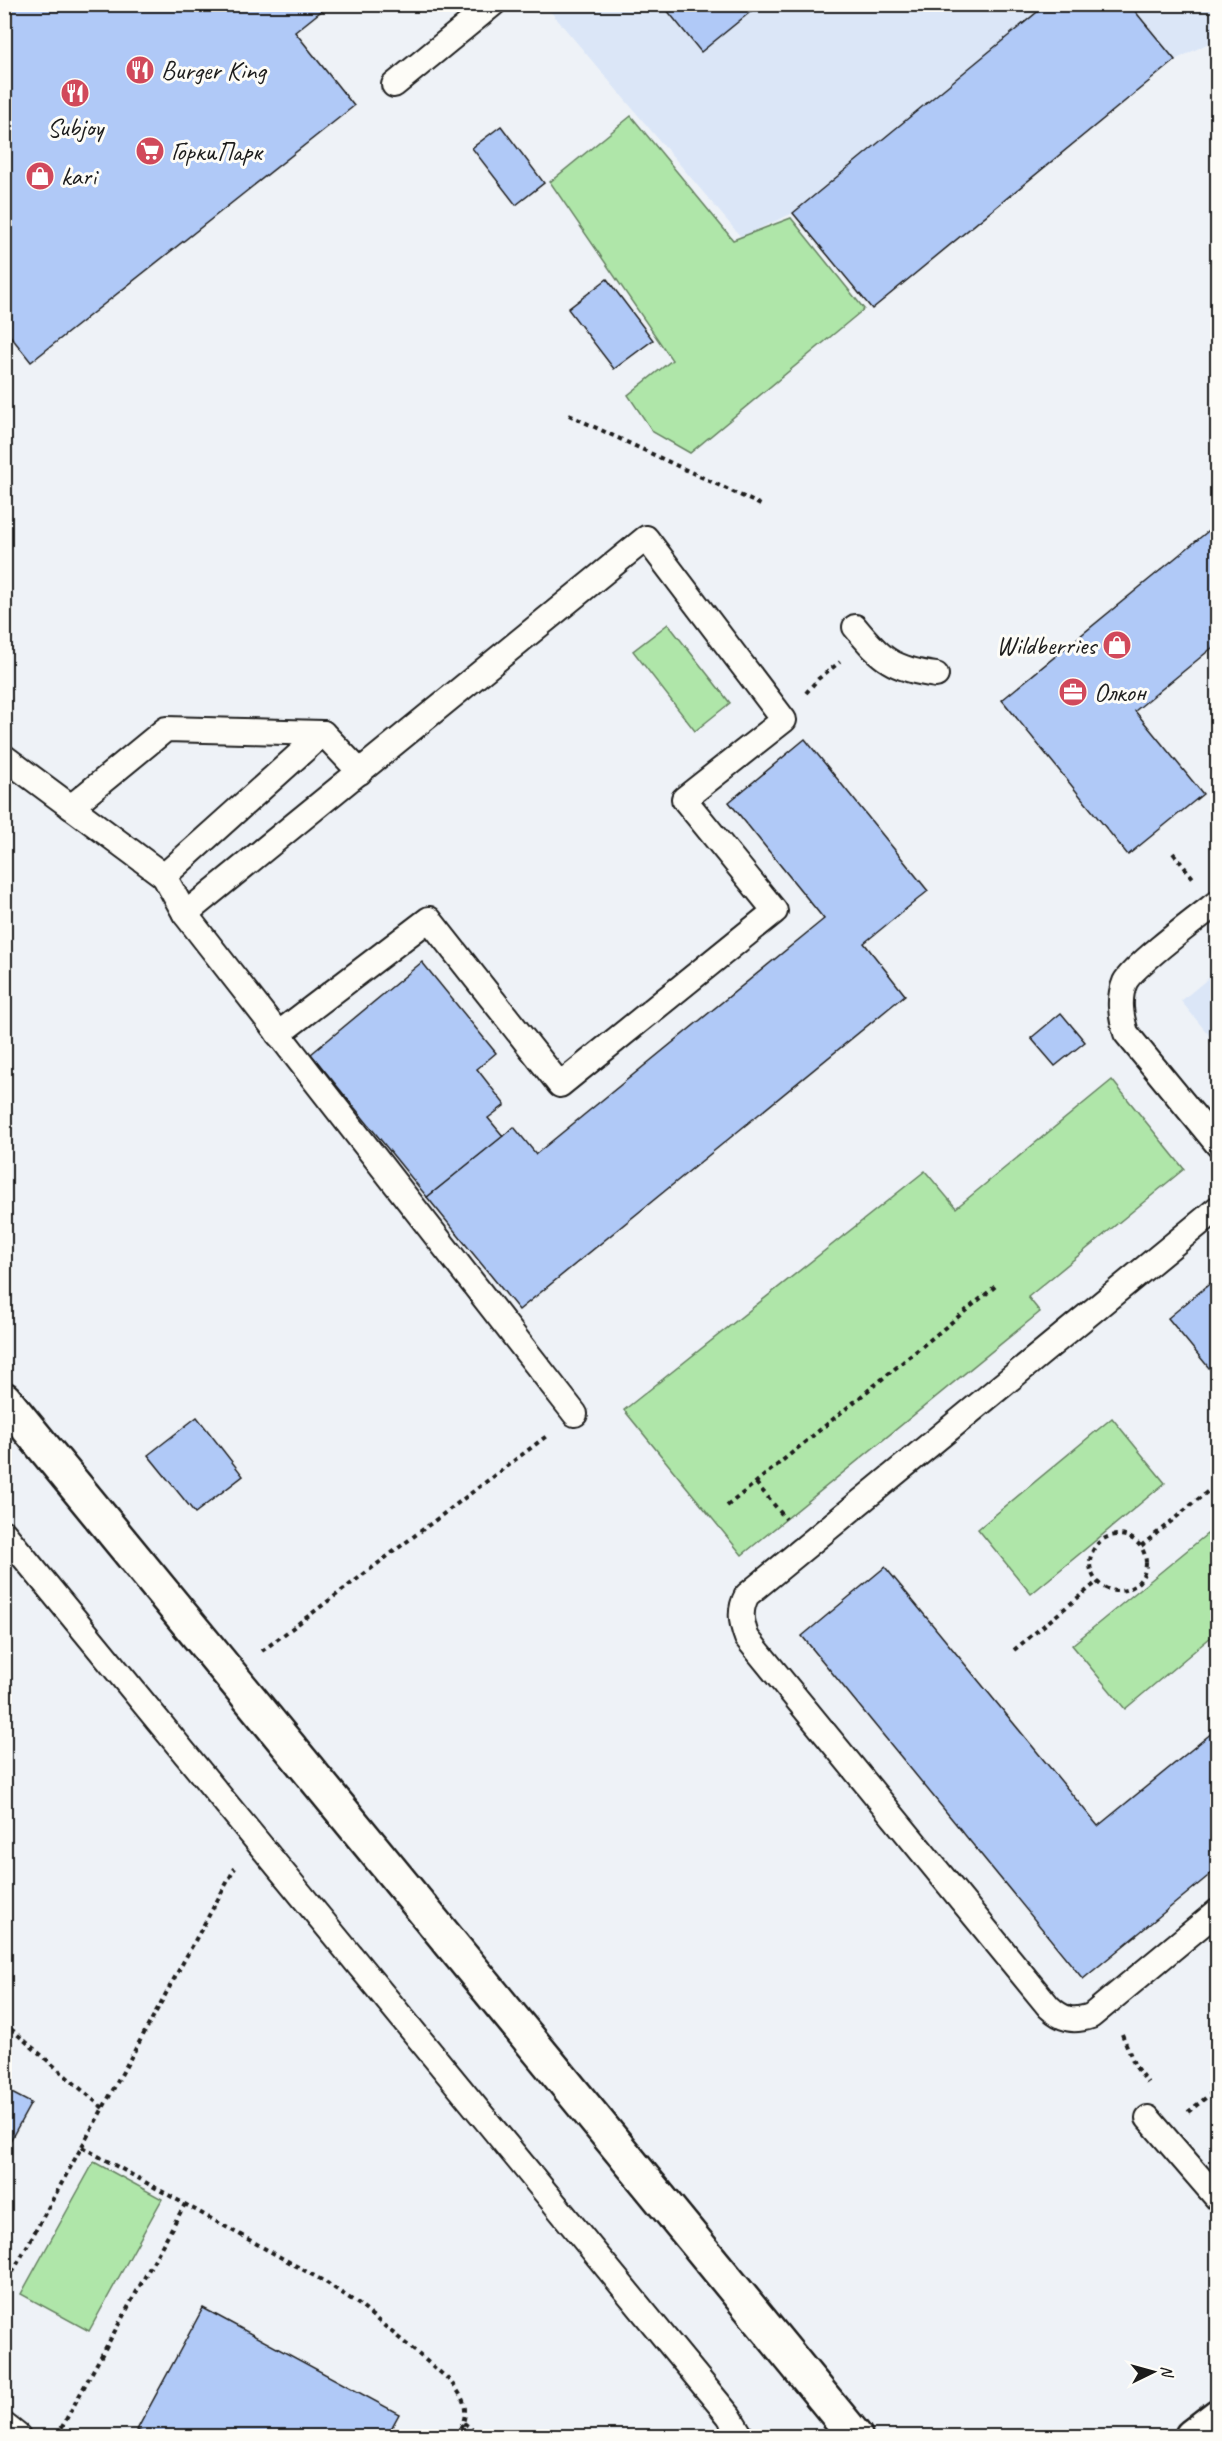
<svg xmlns="http://www.w3.org/2000/svg" width="1222" height="2441" font-family="Caveat,sans-serif">
  <style>
    .built { fill: #dbe6f7 }
    .green { fill: #afe6a9; stroke: #668162; stroke-width: 1.5 }
    .building { fill: #b0c9f7; stroke: #1c1c1c; stroke-width: 1.5 }
    .lines { fill: none; stroke-linecap: round; stroke-linejoin: round }
    .lane-casing { stroke: #1c1c1c; stroke-width: 28 }
    .street-casing { stroke: #1c1c1c; stroke-width: 38 }
    .path { stroke: #1c1c1c; stroke-width: 4; stroke-dasharray: 4.5 4.5; stroke-linecap: butt }
    .lane { stroke: #fdfcf7; stroke-width: 24 }
    .street { stroke: #fdfcf7; stroke-width: 33 }
    .labels { text-anchor: middle; dominant-baseline: central; stroke-width: 6; stroke-linejoin: round; paint-order: stroke }
    .poi-label { font-size: 26px; fill: #1c1c1c; stroke: #fdfcf7; text-anchor: start }
  </style>
  <rect width="100%" height="100%" fill="#eef2f7"/>
  <filter id="ink" filterUnits="userSpaceOnUse"><feTurbulence type="fractalNoise" baseFrequency=".0167" numOctaves="2"/><feDisplacementMap in="SourceGraphic" scale="12" xChannelSelector="R" yChannelSelector="G"/><feConvolveMatrix kernelMatrix="1 2 1 2 8 2 1 2 1" color-interpolation-filters="sRGB"/></filter>
  <g filter="url(#ink)">
    <g class="built">
      <path d="M545,5H1217V39L1175,60L872,309L793,213L741,237Z"/>
      <path d="M1217,971V1045L1181,1001Z"/>
    </g>
    <g class="green">
      <path d="M631,116L733,240L791,218L864,309L690,453L653,432L628,395L672,360L550,182Z"/>
      <path d="M668,624L730,703L695,731L633,651Z"/>
      <path d="M1112,1080L1184,1169L1028,1297L1040,1312L742,1555L624,1410L925,1171L956,1208Z"/>
      <path d="M1112,1418L1165,1483L1031,1594L978,1529Z"/>
      <path d="M1207,1534L1217,1547V1632L1125,1709L1072,1645Z"/>
      <path d="M94,2162L162,2199L89,2331L21,2294Z"/>
    </g>
    <g class="building">
      <path d="M4,4H330L295,32L354,106L31,362L4,328Z"/>
      <path d="M662,4H760L701,52Z"/>
      <path d="M1047,4H1129L1175,60L872,309L793,213Z"/>
      <path d="M501,126L544,183L516,205L472,148Z"/>
      <path d="M607,279L653,340L614,369L568,309Z"/>
      <path d="M1218,523V643L1135,711L1203,794L1128,855L1002,700Z"/>
      <path d="M805,739L928,891L864,943L905,995L519,1310L427,1197L514,1127L536,1154L824,919L729,802Z"/>
      <path d="M422,962L496,1053L477,1069L505,1105L488,1118L503,1136L427,1197L311,1054Z"/>
      <path d="M1061,1013L1085,1042L1055,1066L1031,1038Z"/>
      <path d="M1218,1277V1379L1168,1318Z"/>
      <path d="M197,1417L243,1476L195,1513L148,1455Z"/>
      <path d="M885,1567L1098,1826L1218,1728V1868L1083,1979L802,1636Z"/>
      <path d="M4,2089L31,2103L4,2152Z"/>
      <path d="M203,2308L399,2414L387,2436H150L137,2430Z"/>
    </g>
    <g class="lines">
      <g class="lane-casing">
        <g id="lane">
          <path d="M394,85L493,4"/>
          <path d="M855,627C882,660 893,669 936,675"/>
          <path d="M4,757L164,876L323,733"/>
          <path d="M71,807L166,729L323,733L360,772"/>
          <path d="M164,876L185,914L575,1414"/>
          <path d="M1218,902C1200,916 1133,966 1125,982C1118,999 1121,1016 1126,1033L1218,1145"/>
          <path d="M185,914L646,538L784,720L684,799L775,911L560,1085L429,919L278,1034"/>
          <path d="M1218,1208L747,1595C739,1610 741,1622 747,1638L1049,2007C1063,2020 1073,2022 1091,2016L1218,1911"/>
          <path d="M4,1533L729,2416L741,2436"/>
          <path d="M1148,2118L1218,2199"/>
          <path d="M4,2425L18,2436"/>
        </g>
      </g>
      <g class="street-casing">
        <g id="street">
          <path d="M4,1399L855,2436"/>
          <path d="M1192,2436L1218,2416"/>
        </g>
      </g>
      <g class="path">
        <path d="M569,415L763,506"/>
        <path d="M806,693L818,679L840,662"/>
        <path d="M1173,853L1193,878"/>
        <path d="M756,1483L786,1519"/>
        <path d="M727,1506L997,1285"/>
        <circle cx="1118" cy="1563" r="28"/>
        <path d="M1141,1546L1218,1483"/>
        <path d="M1014,1650L1097,1582"/>
        <path d="M262,1651L548,1435"/>
        <path d="M4,2023L103,2108"/>
        <path d="M1122,2034L1135,2066L1148,2083"/>
        <path d="M1188,2112L1218,2088"/>
        <path d="M82,2147L327,2283L357,2303L447,2378C466,2399 471,2410 457,2436"/>
        <path d="M4,2288L235,1868"/>
        <path d="M464,2423L480,2436"/>
        <path d="M57,2436L185,2204"/>
      </g>
      <use href="#lane" class="lane"/>
      <use href="#street" class="street"/>
    </g>
  </g>
  <defs>
    <g id="restaurant-disc" transform="scale(1.5)"><circle r="9.5" fill="#d1495b" stroke="#fdfcf7"/><path d="M-5-6h1v4h1v-4h1v4h1v-4h1v5L-1.5 .5V6h-2V.5L-5-1ZM5-6V6H3V1.5H1.5Q1.5-4 5-6Z" fill="#fff"/></g>
    <g id="supermarket-disc" transform="scale(1.5)"><circle r="9.5" fill="#d1495b" stroke="#fdfcf7"/><path d="M-6-5.5h2.5l.6 2H6L4.5 2H-2.5L-4.4-4H-6ZM-1.5 3.2a1.3 1.3 0 1 0 .1 0ZM3 3.2a1.3 1.3 0 1 0 .1 0Z" fill="#fff"/></g>
    <g id="shop-disc" transform="scale(1.5)"><circle r="9.5" fill="#d1495b" stroke="#fdfcf7"/><path d="M-5-2.5h2.3a2.7 3.5 0 0 1 5.4 0H5L5.5 6h-11ZM-1.5-2.5h3a1.5 2.3 0 0 0-3 0Z" fill="#fff"/></g>
    <g id="office-disc" transform="scale(1.5)"><circle r="9.5" fill="#d1495b" stroke="#fdfcf7"/><path d="M-6-3h4V-5.5h4V-3h4V5H-6ZM-1-4.5V-3h2v-1.5ZM-6 0V1H6V0Z" fill="#fff"/></g>
  </defs>
  <g fill-rule="evenodd">
    <use href="#restaurant-disc" x="140" y="70"/>
    <use href="#restaurant-disc" x="75" y="93"/>
    <use href="#supermarket-disc" x="150" y="151"/>
    <use href="#shop-disc" x="40" y="176"/>
    <use href="#shop-disc" x="1117" y="645"/>
    <use href="#office-disc" x="1073" y="692"/>
  </g>
  <g class="labels">
    <g class="poi-label">
      <text x="161" y="70">Burger King</text>
      <text x="75" y="127" text-anchor="middle">Subjoy</text>
      <text x="171" y="151">ГоркиПарк</text>
      <text x="61" y="176">kari</text>
      <text x="1096" y="645" text-anchor="end">Wildberries</text>
      <text x="1094" y="692">Олкон</text>
    </g>
  </g>
  <rect width="1222" height="2441" fill="none" stroke="#fdfcf7" stroke-width="24"/>
  <rect x="12" y="12" width="1198" height="2417" fill="none" stroke="#1c1c1c" stroke-width="2" filter="url(#ink)"/>
  <g transform="translate(1153 2372) rotate(85)" stroke="#fdfcf7" stroke-width="4.5" paint-order="stroke">
  <path d="M0-4.5L10 22L0 15L-10 22Z" fill="#1c1c1c"/>
  <text y="-9" font-size="16" font-weight="bold" text-anchor="middle" fill="#1c1c1c">N</text>
  </g>
</svg>
